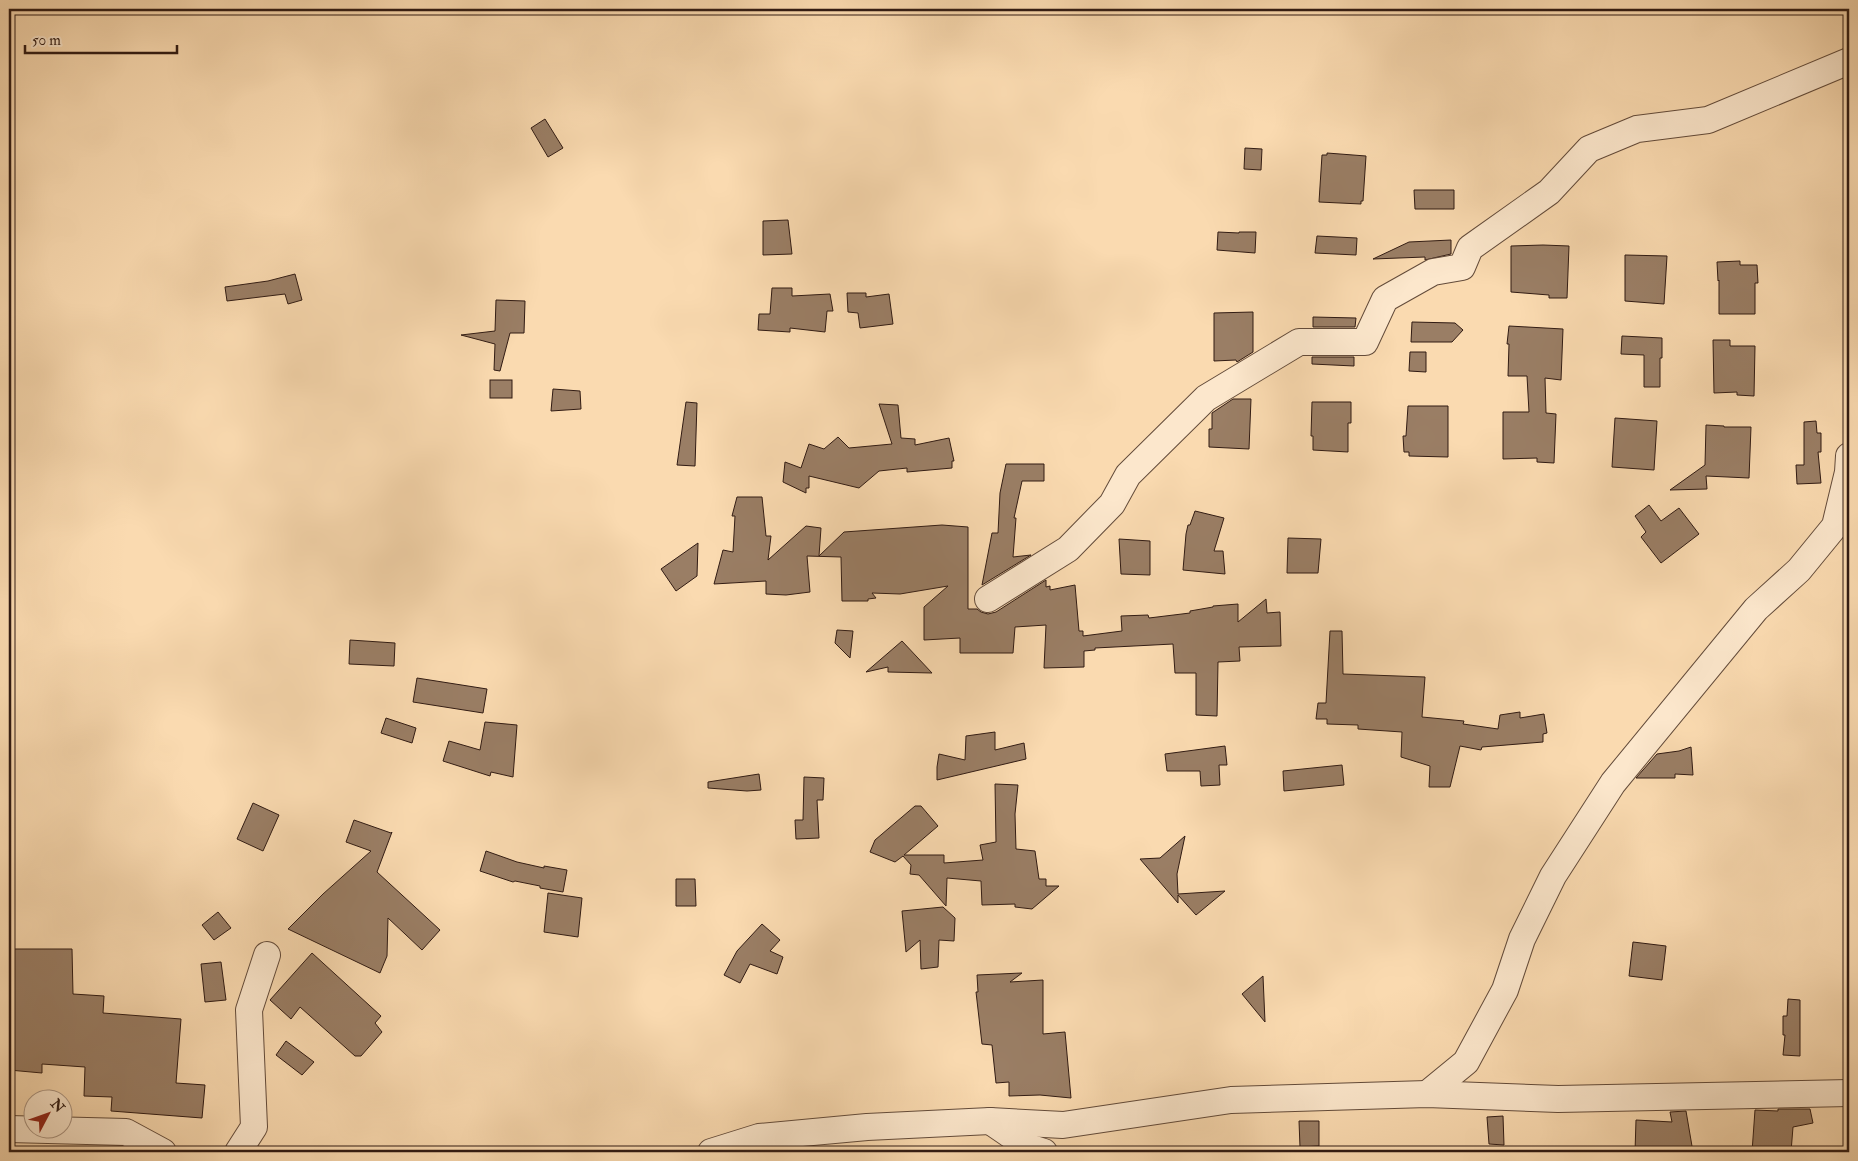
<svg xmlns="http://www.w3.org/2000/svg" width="1858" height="1161" font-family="'IM FELL Double Pica',serif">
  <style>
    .building { fill: #9a7e65; stroke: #311b13 }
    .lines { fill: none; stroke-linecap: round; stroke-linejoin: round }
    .minor-casing { stroke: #634b3a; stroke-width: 28 }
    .minor { stroke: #fce7cc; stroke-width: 26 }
  </style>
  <rect width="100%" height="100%" fill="#fadab0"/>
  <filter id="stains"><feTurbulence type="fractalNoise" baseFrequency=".004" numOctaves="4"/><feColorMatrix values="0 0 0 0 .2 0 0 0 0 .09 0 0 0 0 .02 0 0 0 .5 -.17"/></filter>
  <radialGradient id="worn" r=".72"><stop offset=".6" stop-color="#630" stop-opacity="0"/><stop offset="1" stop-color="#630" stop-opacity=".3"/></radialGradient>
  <g class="building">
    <path d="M545,119L563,148L548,157L531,128Z"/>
    <path d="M1245,148L1262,149L1261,170L1244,169Z"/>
    <path d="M1327,153L1366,156L1363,201H1361V204L1319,202L1322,155H1327Z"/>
    <path d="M1414,190H1454V209H1415Z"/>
    <path d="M788,220L792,254L763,255V221Z"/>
    <path d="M1218,232L1239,233V232H1256L1255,253L1217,250Z"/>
    <path d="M1317,236L1357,238L1356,255L1315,253Z"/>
    <path d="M1451,240V254L1425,260V257L1373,259L1409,242Z"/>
    <path d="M1543,245L1569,246L1567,298H1549V295L1511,292V246Z"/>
    <path d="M1625,255L1667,256L1664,304L1625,301Z"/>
    <path d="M1740,261V265H1757L1758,283H1755V314H1719V280L1718,281L1717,262Z"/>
    <path d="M295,274L302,300L288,304L285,294L227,301L225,287L268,281Z"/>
    <path d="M772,288H792V296L830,294L833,311H827L825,332L790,328V332L758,330L759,314H770Z"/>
    <path d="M847,293H866V297L889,294L893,324L860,328L858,313L848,312Z"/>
    <path d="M496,300L525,301L524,333H510L500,371L494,370L495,344L461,335L495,331Z"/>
    <path d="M1253,312V352L1237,362L1236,360L1214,361V313Z"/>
    <path d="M1313,317L1356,318L1355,327H1313Z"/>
    <path d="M1412,322L1455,323L1463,330L1452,342H1411Z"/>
    <path d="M1509,326L1563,329L1561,380L1545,378L1546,413L1556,414L1554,463L1537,462V458L1503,459V412H1529L1527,376H1508L1509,344H1507Z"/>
    <path d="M1622,336L1662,338V358H1660V387H1644V355L1621,354Z"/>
    <path d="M1713,340H1730V346H1755L1754,396L1737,395V392L1714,393Z"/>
    <path d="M1410,352H1426V372L1409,371Z"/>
    <path d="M1312,357H1354V366L1312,364Z"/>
    <rect x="490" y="380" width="22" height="18"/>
    <path d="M553,389L580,391L581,409L551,411Z"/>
    <path d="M1233,399H1251L1249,449L1209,447V429H1212V413Z"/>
    <path d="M686,402L697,403L695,466L677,465Z"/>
    <path d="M1312,402H1351V423H1348V452L1313,450V436H1311Z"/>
    <path d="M879,404L898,405L901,438L915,439V445L949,438L954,461H952V468L907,472V468L879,471L859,488L809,476V488H806V493L783,482L785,462L801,468L809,444L824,449L838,437L849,448L892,444Z"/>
    <path d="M1408,406H1448V457L1409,456V452H1404L1403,436H1406Z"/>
    <path d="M1615,418L1657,421L1654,470L1612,467Z"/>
    <path d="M1816,421L1817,433H1821V452H1818L1821,483L1797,484L1796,465H1804V422Z"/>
    <path d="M1706,425L1724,426V427H1751L1749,478L1706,476L1707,489L1670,490L1705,465Z"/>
    <path d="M1006,464H1044V481H1022L1014,518H1016L1013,557L1031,555L982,585L992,533H998L1000,493Z"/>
    <path d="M737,497H762L766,536H771L768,560L806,526L821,528L819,556L844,532L942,525L968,527V609H977L981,612L988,614L996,612L1046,580V587L1050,586V590L1075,585L1079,631H1083V636L1122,631L1121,616L1148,615L1149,618L1190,613V611L1213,607V606L1238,604V622L1266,599L1267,613L1280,612L1281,646L1239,647L1240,661L1218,662L1217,716L1196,715V673H1175L1173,644L1095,648V650L1084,651V667L1044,668L1046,625L1015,627L1013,653H960V638L924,640V607L948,586L900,594L872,593L876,598L868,599V601H842L841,557L807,556L810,592L786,595L766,594V581L714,584L723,550L733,552L735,516H732Z"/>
    <path d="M1649,505L1661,521L1679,508L1699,534L1661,563L1641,537L1646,532L1635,516Z"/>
    <path d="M1195,511L1224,518L1214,551H1223L1225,574L1183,570L1186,534L1188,525H1190Z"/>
    <path d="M1288,538L1321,539L1318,573H1287Z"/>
    <path d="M1119,539L1150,541V575L1121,574Z"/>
    <path d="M698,543L697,576L676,591L661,569Z"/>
    <path d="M837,630L853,631L850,658L835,643Z"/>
    <path d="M1330,631H1342L1343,674L1425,677L1422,717L1464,721L1463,724L1498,729L1500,715L1520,712V718L1544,714L1547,733L1543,734V742L1482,747L1481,750L1460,746L1450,787H1429L1430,766L1401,757L1402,732L1358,729V725L1327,724V719H1316L1318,703H1326Z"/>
    <path d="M350,640L395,643L394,666L349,664Z"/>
    <path d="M902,641L932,673L888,672V667L866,672Z"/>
    <path d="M417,678L487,689L483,713L413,702Z"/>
    <path d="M386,718L416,728L412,743L381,733Z"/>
    <path d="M485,722L517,725L513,777L491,772L490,776L443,761L449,741L480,750Z"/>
    <path d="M995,732V750L1024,743L1026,759L937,780V767L939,754L965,760L966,736Z"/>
    <path d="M1225,746L1227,765H1219L1220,785L1201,786L1200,771H1167L1165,754Z"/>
    <path d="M1691,747L1693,775L1675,774V778H1636L1657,754L1679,751Z"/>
    <path d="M1342,765L1344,785L1284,791L1283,771Z"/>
    <path d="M759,774L761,790L747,791L708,788V782Z"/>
    <path d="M804,777L824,778L823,800H817L819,838L796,839L795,820H803Z"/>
    <path d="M995,784L1018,785L1015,814L1016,849L1035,851L1039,879H1046V886H1059L1032,909L1015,907V904L982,905L981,881L947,878L946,906L919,875L910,874L911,865L903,856L895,862L870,852L875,840L915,806H921L938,826L904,855H944V863L983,860L980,845L996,842Z"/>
    <path d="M253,803L279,815L263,851L237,839Z"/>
    <path d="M354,820L391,833L392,832L377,872L440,930L422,950L388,918L387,956L380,973L288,929L323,894L371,851L346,842Z"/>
    <path d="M1185,836L1177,874L1178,894L1225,891L1196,915L1178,895V903L1140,859L1160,858Z"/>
    <path d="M486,851L517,862L544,868V866L567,870L563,892L540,888V886L515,881L513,882L480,871Z"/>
    <path d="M676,879H695L696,906H676Z"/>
    <path d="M548,893L582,898L578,937L544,932Z"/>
    <path d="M943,907L955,918L954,941L939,940L938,967L921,969L920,940L906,952L902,911Z"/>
    <path d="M218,912L231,928L214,940L202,925Z"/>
    <path d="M762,924L780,940L770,951L783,957L777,974L750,964L740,983L724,975L737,951Z"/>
    <path d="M1633,942L1666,946L1662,980L1629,976Z"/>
    <path d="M9,949H72L73,994L104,996L103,1013L181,1019L176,1083L205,1085L202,1118L111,1111L112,1097L84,1096L85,1067L42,1064V1073L9,1070Z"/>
    <path d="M312,953L381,1016L375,1023L382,1032L361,1056H355L300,1007L291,1019L270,1000Z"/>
    <path d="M221,962L226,1000L205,1002L201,964Z"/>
    <path d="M1022,973L1010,982L1043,980V1034L1065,1032L1071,1098L1040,1095L1009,1096V1082L996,1083L992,1045L982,1044L976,992H978L977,975Z"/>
    <path d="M1263,976L1265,1022L1242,994Z"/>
    <path d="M1788,999L1800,1000V1056L1783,1055L1785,1035H1783V1016H1787Z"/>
    <path d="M286,1041L314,1062L302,1075L276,1055Z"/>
    <path d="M1778,1109H1810L1813,1123L1793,1127L1791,1152H1752L1755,1110L1778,1111Z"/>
    <path d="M1686,1111L1693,1152H1635L1636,1120L1672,1122L1670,1112Z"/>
    <path d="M1503,1116L1504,1145L1489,1144L1487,1117Z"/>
    <path d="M1299,1121H1319V1146L1300,1147Z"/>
  </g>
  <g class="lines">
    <g class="minor-casing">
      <g id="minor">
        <path d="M988,599L1068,549L1112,504L1128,475L1206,398L1299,342H1365L1385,299L1433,272L1462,267L1470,248L1549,192L1589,149L1637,129L1708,120L1849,61"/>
        <path d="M1427,1094L1466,1062L1505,990L1522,939L1553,876L1613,783L1756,609L1799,570L1835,526L1848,472L1849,456"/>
        <path d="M990,1121L1028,1147L1044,1152"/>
        <path d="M9,1129L126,1132L163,1152"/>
        <path d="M238,1152L254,1127L249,1010L267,955"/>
        <path d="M711,1152L759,1137L867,1127L990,1121L1063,1125L1231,1100L1427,1094L1558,1099L1849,1093"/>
      </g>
    </g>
    <use href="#minor" class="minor"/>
  </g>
  <rect width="1858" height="1161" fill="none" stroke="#fadab0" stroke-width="30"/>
  <rect x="10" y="10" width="1838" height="1141" fill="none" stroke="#311b13" stroke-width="2.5"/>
  <rect x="15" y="15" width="1828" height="1131" fill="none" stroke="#311b13"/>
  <g transform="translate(48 1114) rotate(49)"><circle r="24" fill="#fce7cc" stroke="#ab9582"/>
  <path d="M0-4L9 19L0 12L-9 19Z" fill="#8f2418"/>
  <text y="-8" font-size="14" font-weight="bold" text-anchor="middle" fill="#311b13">N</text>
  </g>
  <path d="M25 45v8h152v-8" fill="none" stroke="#311b13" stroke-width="2.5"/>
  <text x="32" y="45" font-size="15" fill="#311b13" stroke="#fce7cc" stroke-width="4" paint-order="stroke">50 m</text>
  <rect width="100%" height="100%" filter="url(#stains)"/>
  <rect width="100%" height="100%" fill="url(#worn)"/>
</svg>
